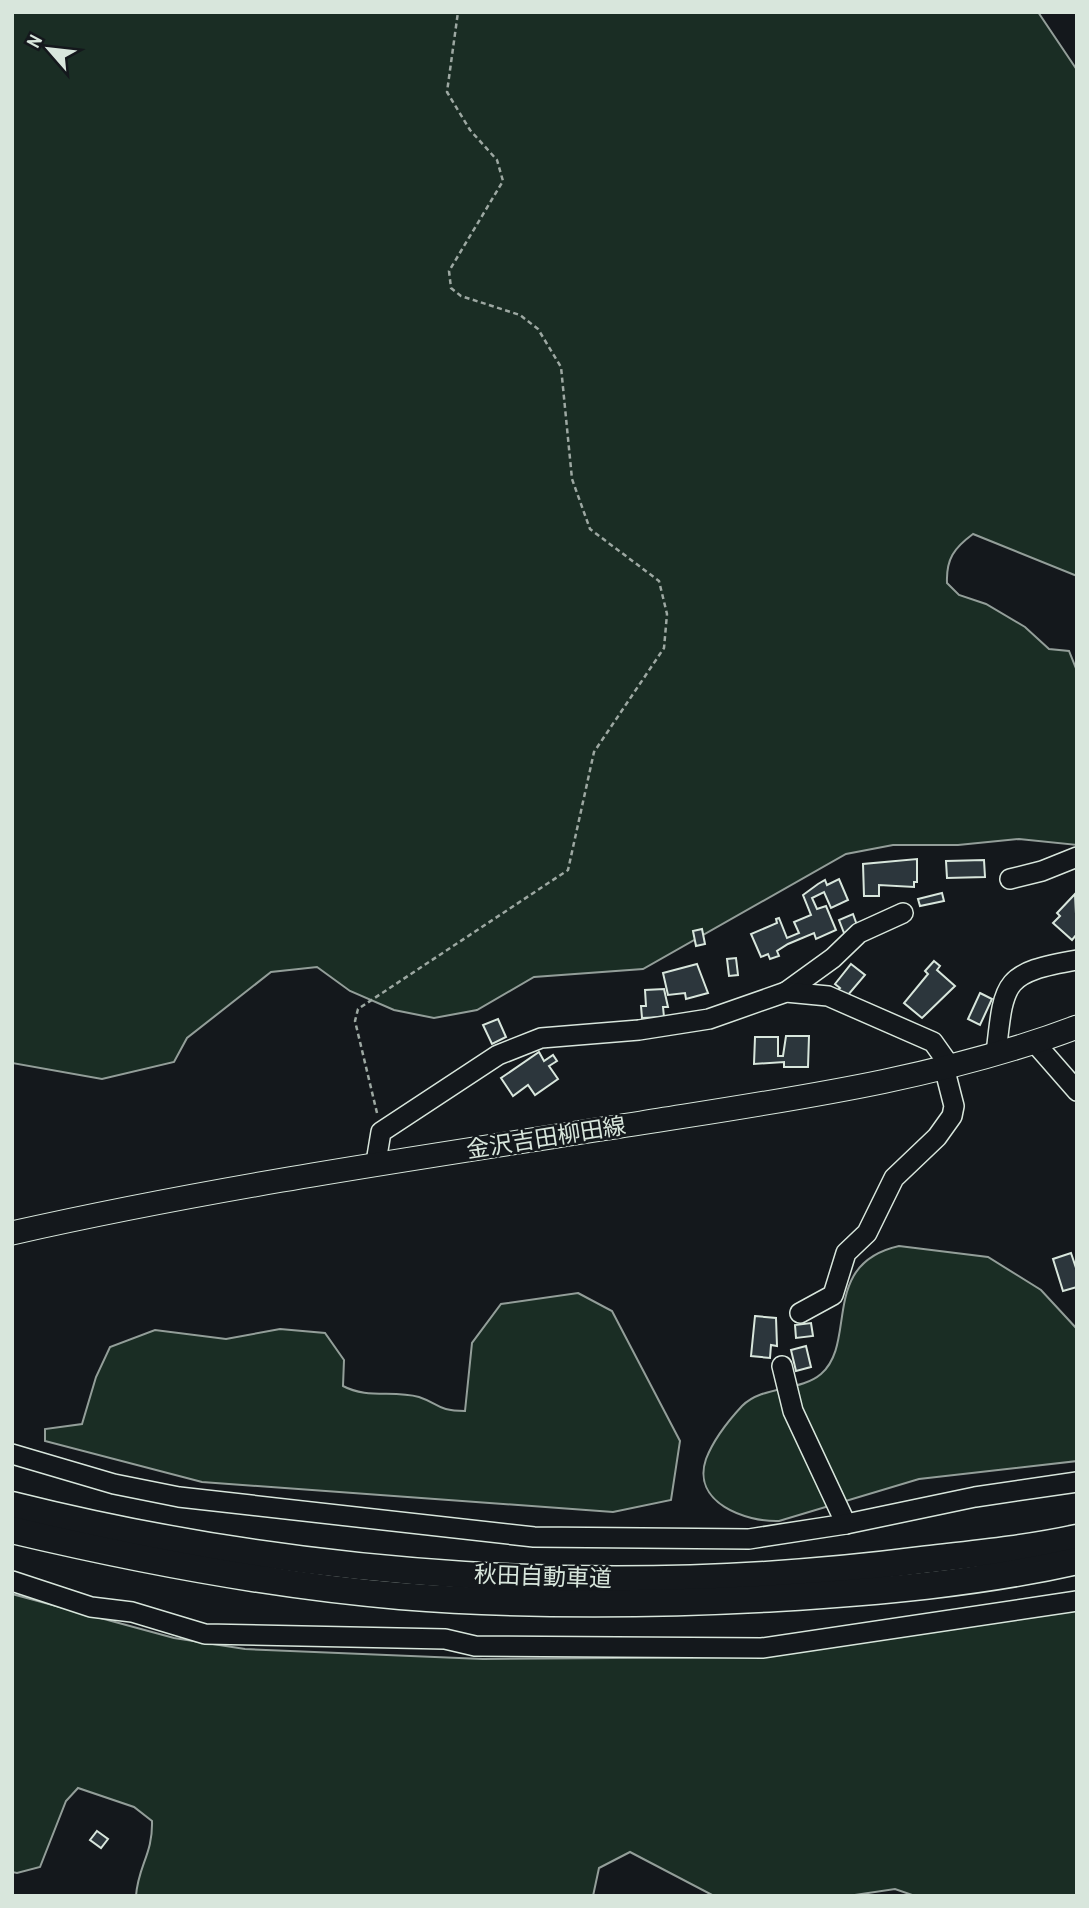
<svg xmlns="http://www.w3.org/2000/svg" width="1089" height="1908" font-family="'Archivo Narrow','Noto Sans JP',sans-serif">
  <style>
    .green { fill: #1a2d24; stroke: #939e99; stroke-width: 2 }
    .building { fill: #2c363c; stroke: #d8e6dc; stroke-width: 2 }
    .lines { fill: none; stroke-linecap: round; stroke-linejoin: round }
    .minor-casing { stroke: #d8e6dc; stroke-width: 22 }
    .major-casing { stroke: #d8e6dc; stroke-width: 25 }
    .highway-casing { stroke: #d8e6dc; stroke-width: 29 }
    .path { stroke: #9da8a2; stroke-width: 2.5; stroke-dasharray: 5 3.5; stroke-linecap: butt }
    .minor { stroke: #14181c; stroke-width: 19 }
    .major { stroke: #14181c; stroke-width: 23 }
    .highway { stroke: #14181c; stroke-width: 26 }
    .labels { text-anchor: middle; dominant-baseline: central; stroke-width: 5; stroke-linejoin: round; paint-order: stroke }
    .street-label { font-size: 23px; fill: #d8e6dc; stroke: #14181c }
  </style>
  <rect width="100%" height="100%" fill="#14181c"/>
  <g class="green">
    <path d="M12,12H1038L1077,70V576L973,534C954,548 946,559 947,583L959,595L986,604L1025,627L1049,649L1069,651L1077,671V845L1019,839L958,845H893L846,854L643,969L534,977L477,1010L434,1018L394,1010L350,991L317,967L271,972L187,1038L174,1062L102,1079L12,1063Z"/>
    <path d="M899,1246L988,1257L1041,1290L1077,1329V1461L919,1479L779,1521C746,1522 691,1503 706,1459C713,1441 729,1420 742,1406C763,1385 800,1392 821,1374C858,1342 819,1264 899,1246Z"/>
    <path d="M578,1293L612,1311L680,1441L671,1500L613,1512L202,1482L45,1441V1429L82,1424L96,1377L110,1347L155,1330L226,1339L280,1329L325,1333L344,1360L343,1386C367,1399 393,1390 419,1397C440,1404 437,1411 465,1411L472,1343L501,1304Z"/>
    <path d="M12,1594L174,1638L245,1649L483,1659L752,1657L1077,1610V1896H915L895,1889L848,1896H714L630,1852L599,1868L593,1896H136C138,1866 153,1854 152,1821L134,1807L78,1788L66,1801L40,1867L17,1873L12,1872Z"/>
  </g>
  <g class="building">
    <path d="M917,859V882H914V887L879,885V896H864L863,864Z"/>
    <path d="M984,860L985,877L947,878L946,861Z"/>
    <path d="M839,879L848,900L831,908L824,892L812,898L817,909L826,906L836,930L816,939L814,933L788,944L777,951L779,956L770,959L768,954L761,957L751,934L777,923L776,919L779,918L787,938L799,933L794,922L811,915L803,895L818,884L825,880L827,885Z"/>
    <path d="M942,893L944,901L920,906L918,899Z"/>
    <path d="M1075,894L1077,934L1072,940L1053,923L1060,916L1057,913Z"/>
    <path d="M853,914L858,928L844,933L839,920Z"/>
    <path d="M702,929L705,944L696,946L693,931Z"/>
    <path d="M736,958L738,975L729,976L727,959Z"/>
    <path d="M934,961L940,966L937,970L955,986L922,1018L904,1003L928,974L925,971Z"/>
    <path d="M697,964L708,993L686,999L685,993L668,995L663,973Z"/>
    <path d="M851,964L865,975L848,995L838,990L840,988L835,984Z"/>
    <path d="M664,989L668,1007H663L664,1017L642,1018L641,1006H646L645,990Z"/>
    <path d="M980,993L992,999L980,1025L968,1019Z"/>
    <path d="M498,1019L506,1037L492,1044L483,1025Z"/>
    <path d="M786,1036H809L808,1067H784V1062L754,1064L755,1037H778V1056H783Z"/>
    <path d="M539,1052L544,1061L553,1055L557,1061L549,1066L558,1079L535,1095L528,1085L513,1096L501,1078Z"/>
    <path d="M1071,1253L1077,1271V1287L1063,1291L1053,1259Z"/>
    <path d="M755,1316L776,1318L777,1346L771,1345L770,1358L751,1356Z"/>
    <path d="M811,1323L813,1336L796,1338L795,1325Z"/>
    <path d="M806,1346L811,1367L796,1371L791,1350Z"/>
    <path d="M97,1831L108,1839L101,1848L90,1840Z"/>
  </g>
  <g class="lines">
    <g class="minor-casing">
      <g id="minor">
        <path d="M1010,879L1042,871L1077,857"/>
        <path d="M786,992L833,958L859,933L903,913"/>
        <path d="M1035,1043L1077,1091"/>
        <path d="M996,1054C1004,980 1003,973 1077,960"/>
        <path d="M376,1162L381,1132L498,1055L541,1038L639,1030L709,1019L786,992L828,996L933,1042L950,1066"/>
        <path d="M800,1313L833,1295L846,1253L867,1233L894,1178L937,1137L952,1116L954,1106L944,1067"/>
        <path d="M782,1366L793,1411L846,1524"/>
        <path d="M12,1454L114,1484L179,1497L534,1537L749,1539L846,1524L975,1497L1077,1482"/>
        <path d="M12,1581L91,1607L132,1612L205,1634L445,1639L475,1646L762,1648L1077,1601"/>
      </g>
    </g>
    <g class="major-casing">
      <path id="major" d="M12,1233C220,1186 430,1156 641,1123C785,1100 940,1079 1077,1027"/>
    </g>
    <g class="highway-casing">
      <g id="highway">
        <path d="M12,1505C308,1579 620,1599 922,1560C974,1554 1026,1549 1077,1538"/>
        <path d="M12,1530C139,1560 269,1585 400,1596C525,1606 652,1605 777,1598C877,1592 979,1583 1077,1561"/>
      </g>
    </g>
    <path class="path" d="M377,1113L355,1021L358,1009L568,870L594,752L664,648L667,614L659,581L590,529L572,479L561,367L538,329L520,315L461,296L451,288L449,271L503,181L497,160L470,130L447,92L458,12"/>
    <use href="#minor" class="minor"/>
    <use href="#major" class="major"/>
    <use href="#highway" class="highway"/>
  </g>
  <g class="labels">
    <g class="street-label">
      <text transform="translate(546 1137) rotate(-9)">金沢吉田柳田線</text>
      <text transform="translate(543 1576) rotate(2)">秋田自動車道</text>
    </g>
  </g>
  <rect width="1089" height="1908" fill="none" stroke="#d8e6dc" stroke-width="28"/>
  <g transform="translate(49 49) rotate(298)" stroke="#14181c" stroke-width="5" paint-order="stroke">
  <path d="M0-5L12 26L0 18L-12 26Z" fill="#d8e6dc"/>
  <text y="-10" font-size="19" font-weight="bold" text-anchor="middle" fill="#d8e6dc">N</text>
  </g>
</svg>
